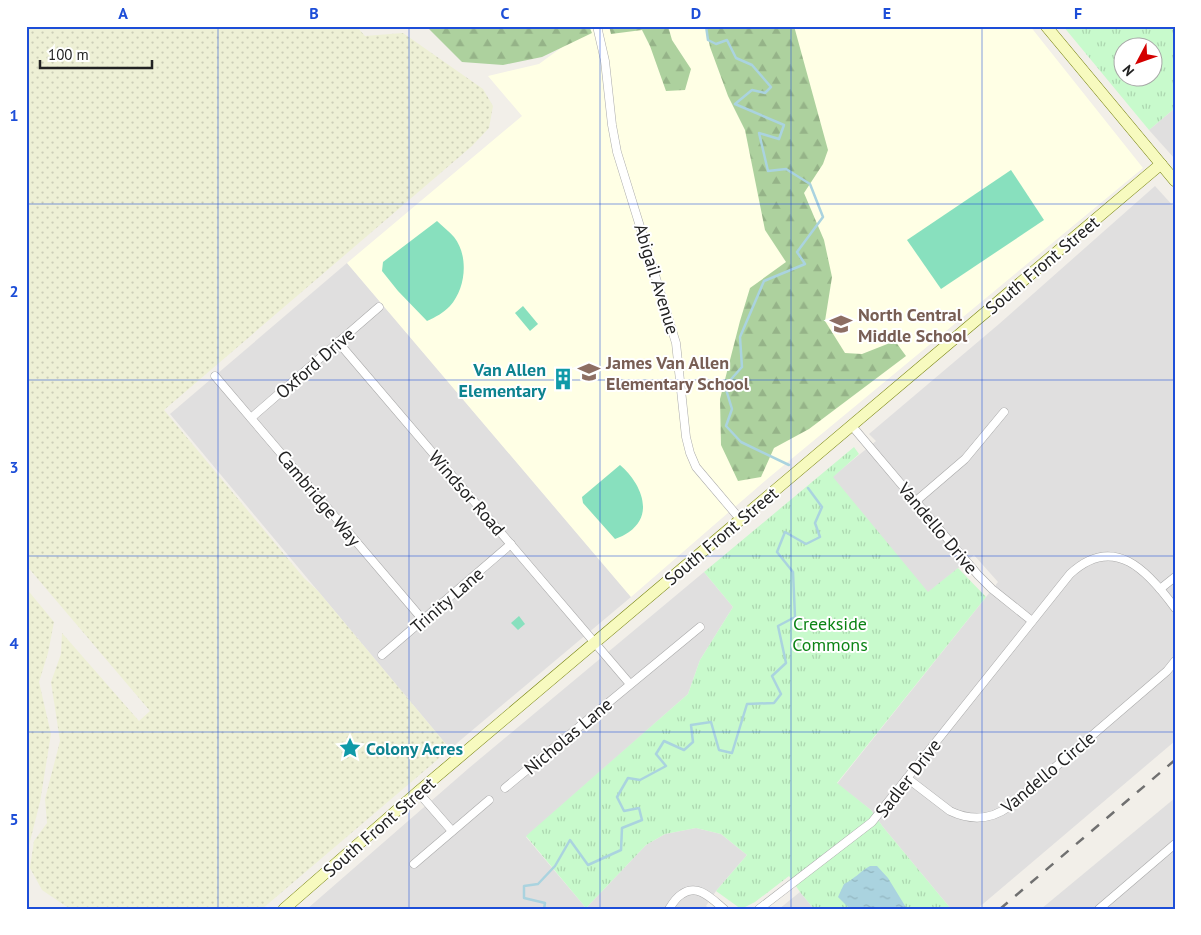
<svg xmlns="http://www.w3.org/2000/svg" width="1201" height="935" font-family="'PT Sans',sans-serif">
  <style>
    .residential { fill: #e0dfdf }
    .education { fill: #ffffe5 }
    .farmland { fill: url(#farmland-dots) }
    .forest { fill: url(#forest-firs) }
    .park { fill: url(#park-tufts); fill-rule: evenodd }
    .pitch { fill: #88e0be }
    .water { fill: url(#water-ripples) }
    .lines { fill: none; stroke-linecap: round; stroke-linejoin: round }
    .stream { stroke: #aad3df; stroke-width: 2.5 }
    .street-casing { stroke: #a9a9a9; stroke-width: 9 }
    .secondary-casing { stroke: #707d05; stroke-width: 12 }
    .street { stroke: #fff; stroke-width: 8 }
    .secondary { stroke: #f7fabf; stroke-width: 11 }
    .rail { stroke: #707070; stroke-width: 2.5; stroke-dasharray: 10 10; stroke-linecap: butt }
    .grid { fill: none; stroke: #1d4ed8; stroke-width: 1; stroke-opacity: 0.55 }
    .labels { text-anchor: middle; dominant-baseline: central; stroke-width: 4; stroke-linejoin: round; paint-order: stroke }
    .street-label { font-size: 18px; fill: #222; stroke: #fff }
    .education-label { font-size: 18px; font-weight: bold; fill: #785e54; stroke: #fff; text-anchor: start }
    .culture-label { font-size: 18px; font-weight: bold; fill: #0d838f; stroke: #fff; text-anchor: end }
    .park-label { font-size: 18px; fill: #0c8416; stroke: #fff }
    .neatline { fill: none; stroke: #1d4ed8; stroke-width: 2 }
    .grid-label { font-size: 16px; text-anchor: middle; font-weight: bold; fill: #1d4ed8 }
  </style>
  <defs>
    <pattern id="farmland-dots" width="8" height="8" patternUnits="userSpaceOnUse" patternTransform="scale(1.25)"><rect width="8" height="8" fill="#eef0d5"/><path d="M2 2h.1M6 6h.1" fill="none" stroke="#ccceb7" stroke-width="1.8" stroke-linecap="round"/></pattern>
    <pattern id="forest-firs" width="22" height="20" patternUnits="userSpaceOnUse" patternTransform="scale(1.25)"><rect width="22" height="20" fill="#add19e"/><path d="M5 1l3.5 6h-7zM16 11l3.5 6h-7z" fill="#95b388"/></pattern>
    <pattern id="park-tufts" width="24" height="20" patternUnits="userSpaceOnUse" patternTransform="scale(1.25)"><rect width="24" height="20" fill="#c8facc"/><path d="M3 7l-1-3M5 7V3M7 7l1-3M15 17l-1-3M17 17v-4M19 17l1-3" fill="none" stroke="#acd6af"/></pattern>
    <pattern id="water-ripples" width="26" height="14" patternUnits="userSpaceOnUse" patternTransform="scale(1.25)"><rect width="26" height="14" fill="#aad3df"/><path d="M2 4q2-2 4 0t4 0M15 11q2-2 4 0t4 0" fill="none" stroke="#92b5bf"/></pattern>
  </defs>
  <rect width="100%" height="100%" fill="#f2efe9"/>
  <g class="residential">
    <path d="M1175,108V159L1149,130Z"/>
    <path d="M1155,186L1175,208V741L977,909H951L883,827L871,810L837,784L998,582L974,555L928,593L832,477L876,441L869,434L999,324Z"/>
    <path d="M347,263L631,597L450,749L170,414Z"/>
    <path d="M704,572L733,607L700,660L688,694L526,837L586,908L646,845L665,834L696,828L721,834L747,855L716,891L706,906L710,909H307L469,768Z"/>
    <path d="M1175,798V909H1041Z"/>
    <path d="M800,892L814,909H779Z"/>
  </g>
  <path class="education" d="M591,26H1030L1143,168L766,480L631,597L347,263L522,116L488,76L539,64Z"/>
  <g class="farmland">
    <path d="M26,26H356L365,36L403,33L483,89L493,106L489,128L472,146L164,410L304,578L318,591L450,749L262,909H70L42,890L30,868L34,841L47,823L45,799L60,741L51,682L61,654L62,633L139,721L150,711L26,565Z"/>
    <path d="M26,588L54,622L48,653L39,682L51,734L40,802L26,857Z"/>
  </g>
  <g class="forest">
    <path d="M426,26H589L592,33L542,57L503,65L462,62Z"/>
    <path d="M609,26H668L672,40L691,69L685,90L666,91L650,46L642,30L611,34Z"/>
    <path d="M706,26H794L828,150L823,164L804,193L824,240L832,277L825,321L845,353L862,354L895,341L906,356L809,429L774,448L761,477L738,481L721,445L720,399L740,321L750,288L786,262L765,230L745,130L728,96L710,47Z"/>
  </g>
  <g class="park">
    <path d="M1063,26H1175V108L1149,130ZM1124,48H1154V78H1124Z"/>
    <path d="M854,447L859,454L833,477L928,592L958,568L986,597L837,783L871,810L883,827L951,909H814L800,892L789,876L755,902L741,909L716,891L747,855L721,834L696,828L665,834L646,845L586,908L526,836L688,694L700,660L733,607L704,572Z"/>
  </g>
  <g class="pitch">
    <path d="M1011,170L1044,220L941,289L907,240Z"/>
    <path d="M437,221C442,226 449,231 454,237C469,256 466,288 450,306C443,313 436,317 427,321L398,291L382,271L383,262Z"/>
    <path d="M523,306L538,324L530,331L515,313Z"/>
    <path d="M620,465C639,481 656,513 629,532C625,535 620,537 615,539L583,503L582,497Z"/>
    <path d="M519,616L525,624L518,630L511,623Z"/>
  </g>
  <path class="water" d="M870,866H877L888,878L907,909H850L838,897L844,884C853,880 861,871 870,866Z"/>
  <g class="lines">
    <g class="stream">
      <path d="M706,26L708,40L716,44L727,40L736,58L752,65L771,87L765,93L752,90L735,104L784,125L779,139L759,133L768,171L786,169L810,184L823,217L797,252L805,264L764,281L740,337L742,367L725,386L732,409L726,426L741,442L789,465"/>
      <path d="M544,909L545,903L524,898V886L538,884L555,866L570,840L588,865L621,850L622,828L642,820L639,808L624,811L617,797L628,778L640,780L666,766L656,754L664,741L684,750L693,742L691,725L711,722L719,750L732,753L747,704L774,703L781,694L772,676L786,663L778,626L795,617L793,572L777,552L785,532L806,544L820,537L815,523L822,507L808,488"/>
    </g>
    <g class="street-casing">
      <g id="street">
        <path d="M597,26L605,61L612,125L617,152L676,343L686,437L690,453L696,467L740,519"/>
        <path d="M338,342L630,684"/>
        <path d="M215,376L423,620"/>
        <path d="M251,418L379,307"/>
        <path d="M852,426L978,575L992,589L1032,621"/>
        <path d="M916,501L965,459L1004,412"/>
        <path d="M1160,589L1175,577"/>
        <path d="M382,655L511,544"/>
        <path d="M907,778L950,811C971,821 991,820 1010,806L1167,671L1175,661"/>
        <path d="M505,788L700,627"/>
        <path d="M418,792L452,831"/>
        <path d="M414,864L489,800"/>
        <path d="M669,909C672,904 677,897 682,894C698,883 712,899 724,909"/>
        <path d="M759,909L872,822L1070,574C1114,533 1148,571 1175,608"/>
        <path d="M1099,909L1175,844"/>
      </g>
    </g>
    <g class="secondary-casing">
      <g id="secondary">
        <path d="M1046,26L1175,181"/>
        <path d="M284,909L418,792L1161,164"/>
      </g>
    </g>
    <use href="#street" class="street"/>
    <use href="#secondary" class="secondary"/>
    <path class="rail" d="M1000,909L1175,760"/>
  </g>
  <path class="grid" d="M218,26V909M409,26V909M600,26V909M791,26V909M982,26V909M26,204H1175M26,380H1175M26,556H1175M26,732H1175"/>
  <defs>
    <g id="school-bare" transform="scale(1.725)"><path d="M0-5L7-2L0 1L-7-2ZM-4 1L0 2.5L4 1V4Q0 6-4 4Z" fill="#8d6e63" stroke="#fff" stroke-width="2.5" paint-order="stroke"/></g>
    <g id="building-bare" transform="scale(1.725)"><path d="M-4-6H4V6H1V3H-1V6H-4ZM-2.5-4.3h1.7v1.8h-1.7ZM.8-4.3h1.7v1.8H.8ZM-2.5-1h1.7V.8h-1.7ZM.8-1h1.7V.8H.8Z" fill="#0f9aa8" stroke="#fff" stroke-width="2.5" paint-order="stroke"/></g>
    <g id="sight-bare" transform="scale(1.725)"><path d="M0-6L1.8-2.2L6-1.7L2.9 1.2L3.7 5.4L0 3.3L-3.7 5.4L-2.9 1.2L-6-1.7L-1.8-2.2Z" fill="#0f9aa8" stroke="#fff" stroke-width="2.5" paint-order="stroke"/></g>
  </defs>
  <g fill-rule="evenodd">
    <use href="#school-bare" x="841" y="324"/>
    <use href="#school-bare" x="589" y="372"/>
    <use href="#building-bare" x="563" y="379"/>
    <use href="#sight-bare" x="350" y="748"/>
  </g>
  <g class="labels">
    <g class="street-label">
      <text transform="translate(1042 265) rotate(-40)">South Front Street</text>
      <text transform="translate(657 279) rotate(73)">Abigail Avenue</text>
      <text transform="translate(315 363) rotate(-41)">Oxford Drive</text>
      <text transform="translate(467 493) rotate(49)">Windsor Road</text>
      <text transform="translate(319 498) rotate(50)">Cambridge Way</text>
      <text transform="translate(938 528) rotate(50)">Vandello Drive</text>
      <text transform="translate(721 536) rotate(-40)">South Front Street</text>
      <text transform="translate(447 600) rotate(-41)">Trinity Lane</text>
      <text transform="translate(568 736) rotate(-40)">Nicholas Lane</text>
      <text transform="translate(1048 772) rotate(-40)">Vandello Circle</text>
      <text transform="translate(908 778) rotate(-52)">Sadler Drive</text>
      <text transform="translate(379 827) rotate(-41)">South Front Street</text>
    </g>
    <g class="education-label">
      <text x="858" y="314">North Central<tspan x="858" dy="21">Middle School</tspan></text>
      <text x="606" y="362">James Van Allen<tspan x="606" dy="21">Elementary School</tspan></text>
    </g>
    <g class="culture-label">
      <text x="546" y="369">Van Allen<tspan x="546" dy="21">Elementary</tspan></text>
      <text x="366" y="748" text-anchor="start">Colony Acres</text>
    </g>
    <g class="park-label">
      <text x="830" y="623">Creekside<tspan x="830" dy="21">Commons</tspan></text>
    </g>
  </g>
  <rect width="1201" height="935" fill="none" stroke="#ffffff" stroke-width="55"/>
  <g transform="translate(1138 62) rotate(229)"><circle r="24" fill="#ffffff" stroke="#a7a7a7"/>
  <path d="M0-4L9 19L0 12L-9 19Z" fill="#d40000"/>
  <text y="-8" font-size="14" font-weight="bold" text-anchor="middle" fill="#222222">N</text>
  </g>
  <path d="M40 60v8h112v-8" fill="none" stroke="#222222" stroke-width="2.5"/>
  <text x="48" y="60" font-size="15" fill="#222222" stroke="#ffffff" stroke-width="4" paint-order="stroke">100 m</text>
  <rect x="28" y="28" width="1146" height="880" class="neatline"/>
  <g class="grid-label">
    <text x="123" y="19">A</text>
    <text x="314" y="19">B</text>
    <text x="505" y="19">C</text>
    <text x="696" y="19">D</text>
    <text x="887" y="19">E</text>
    <text x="1078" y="19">F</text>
    <text x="14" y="121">1</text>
    <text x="14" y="297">2</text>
    <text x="14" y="473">3</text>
    <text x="14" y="649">4</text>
    <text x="14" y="825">5</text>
  </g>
</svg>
